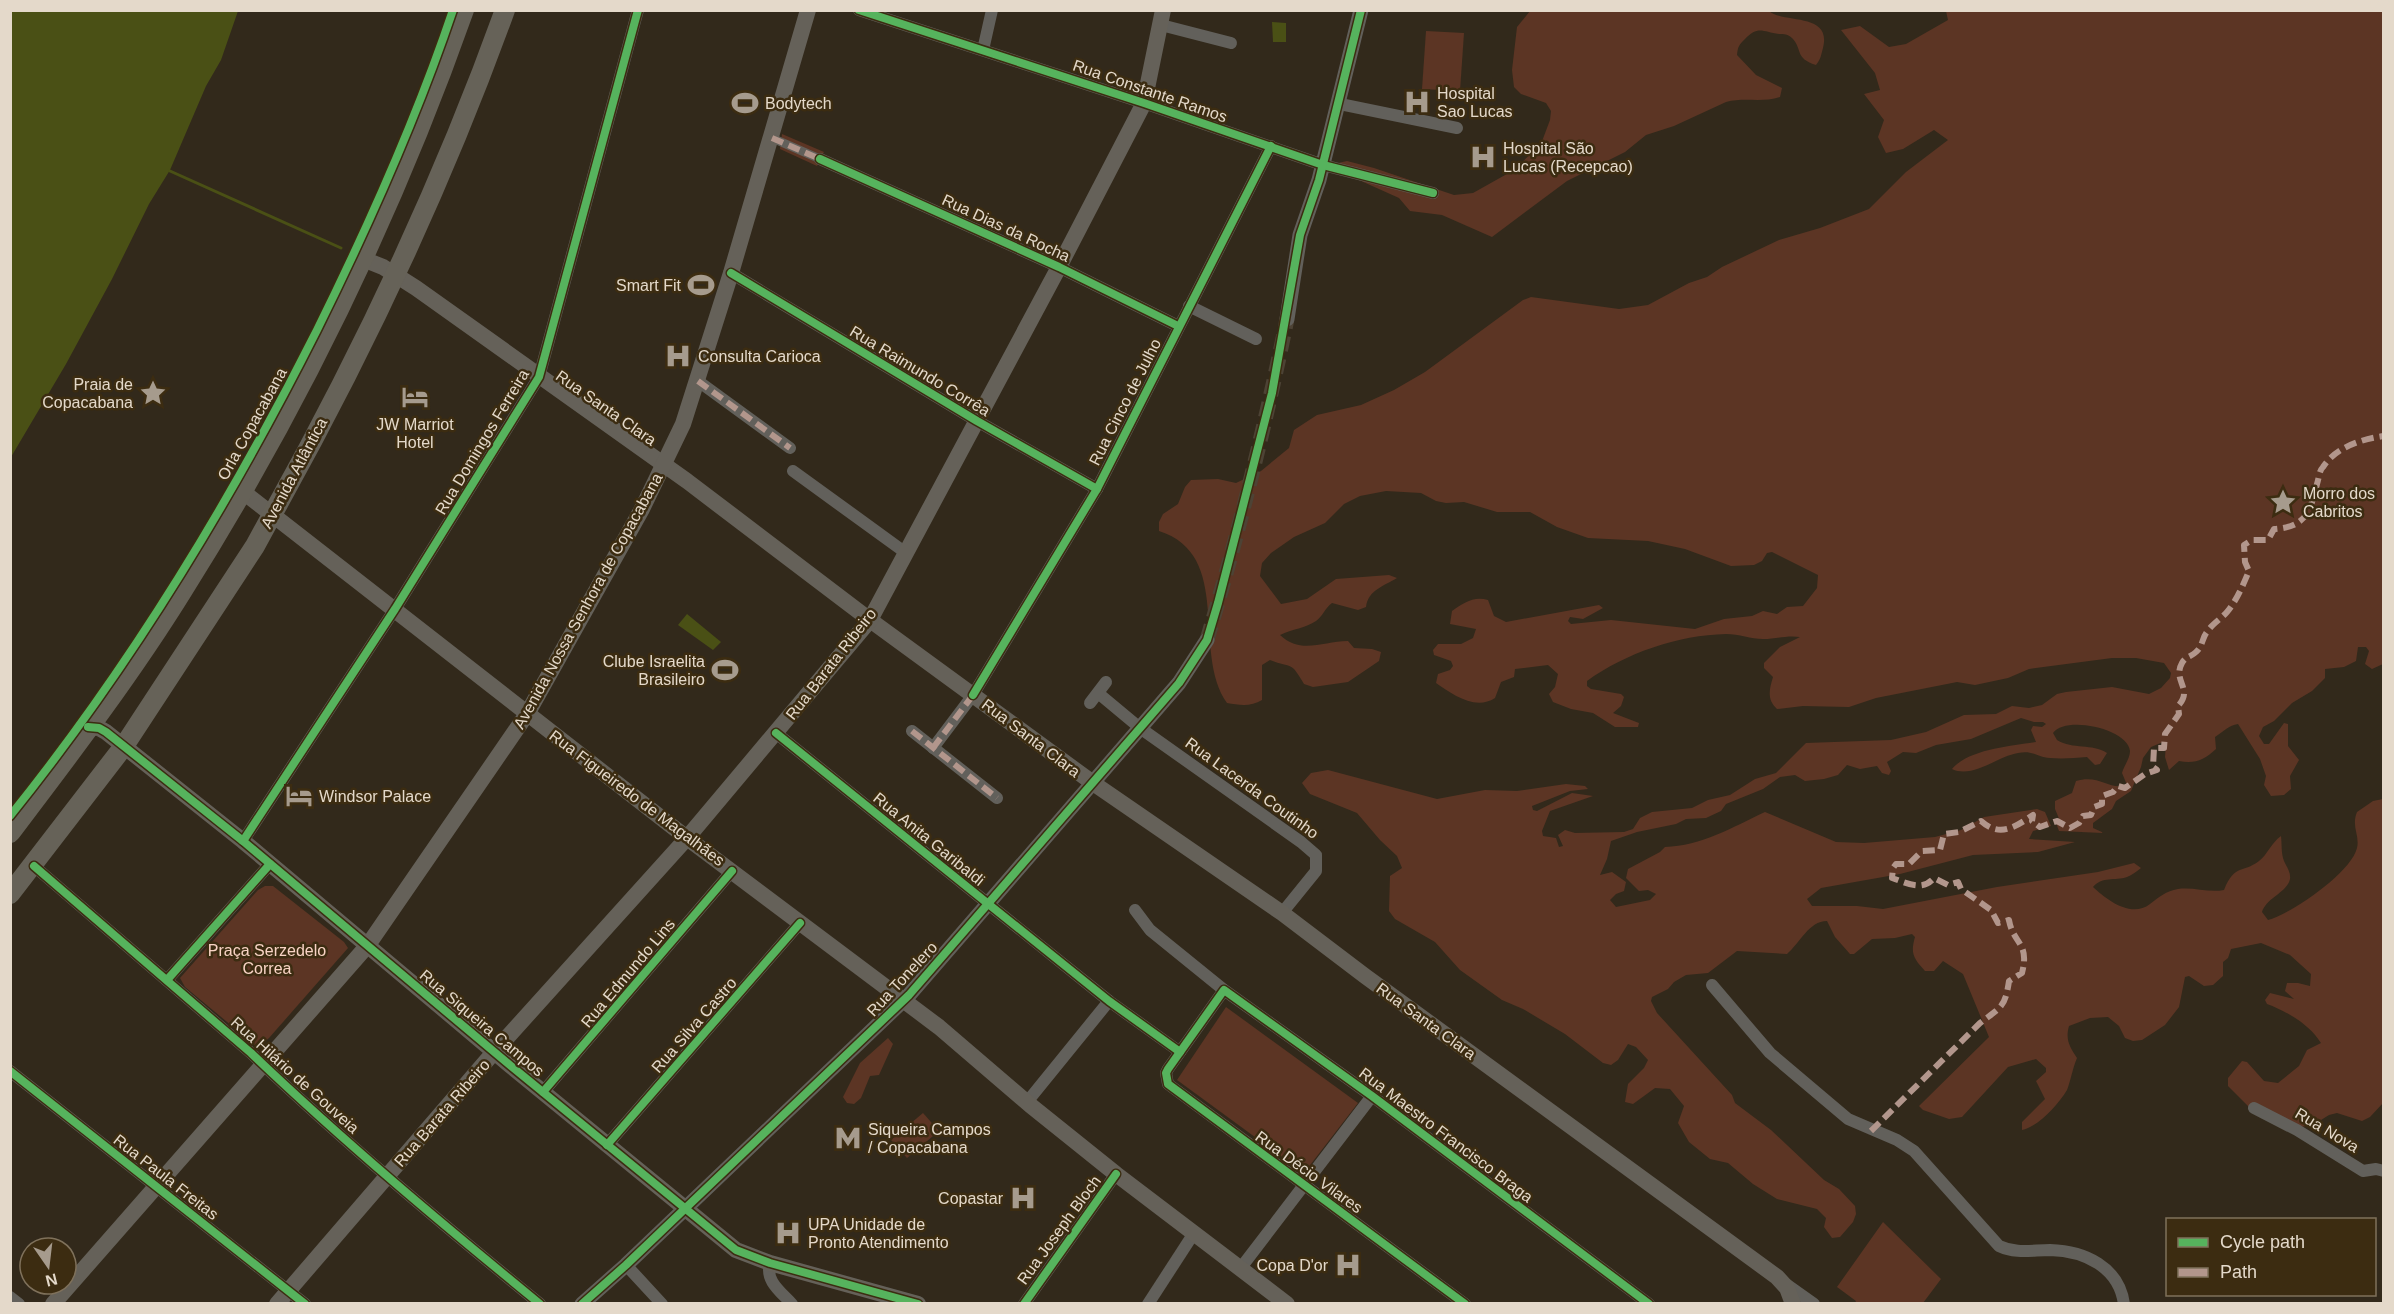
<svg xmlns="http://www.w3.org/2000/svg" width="2394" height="1314" font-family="Helvetica,sans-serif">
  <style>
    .green { fill: #5c3524 }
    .water { fill: #4a5015 }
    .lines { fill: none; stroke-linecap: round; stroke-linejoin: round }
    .stream { stroke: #4a5015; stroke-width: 3 }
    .tertiary-tunnel { stroke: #4d4335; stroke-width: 15; stroke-dasharray: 15 8; stroke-linecap: butt }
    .pedestrian { stroke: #62605b; stroke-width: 9 }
    .minor { stroke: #62605b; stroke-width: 12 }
    .tertiary { stroke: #62605b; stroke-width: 15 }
    .secondary { stroke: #656159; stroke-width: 16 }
    .trunk { stroke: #666258; stroke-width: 20 }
    .quiet { stroke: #b2968c; stroke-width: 6; stroke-dasharray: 12 6; stroke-linecap: butt }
    .cycleway-casing { stroke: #3c2c11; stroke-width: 11 }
    .cycleway { stroke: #56b35d; stroke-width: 8 }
    .labels { text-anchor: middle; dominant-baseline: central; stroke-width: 5; stroke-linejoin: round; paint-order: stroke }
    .street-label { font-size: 16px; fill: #e4d9ca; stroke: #3c2c11 }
    .poi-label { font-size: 16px; fill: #e4d9ca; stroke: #3c2c11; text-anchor: start }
    .park-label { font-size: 16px; fill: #f8d3c4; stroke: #3c2c11 }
  </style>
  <rect width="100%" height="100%" fill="#32291b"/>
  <g class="green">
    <path d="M1530,11H1769C1784,24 1832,12 1823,48C1821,55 1821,59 1816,65C1794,58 1803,49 1792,38C1788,34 1784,34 1779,34C1763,32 1758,25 1745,39C1739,45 1738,46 1737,55L1756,75L1782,88L1780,97C1762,103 1744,97 1726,102L1674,126L1646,135L1625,152L1567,181L1492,237L1442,215L1410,211L1399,198L1350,176L1338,163L1347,161L1374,168L1454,195L1473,193L1514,170L1541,144L1550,120L1551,111L1546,103L1521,94L1514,87L1512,70L1517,27Z"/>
    <path d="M1946,11H2383V664L2372,669L2365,664L2369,651L2366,647H2358L2356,661L2344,667L2325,669V678L2312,691L2292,703L2274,721L2263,727L2259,736L2264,744H2269L2284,723L2288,724V746L2299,760L2290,776L2291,789L2284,795L2271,796L2264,785L2266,776L2260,759L2238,724C2229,725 2223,732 2215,737L2216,749C2204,760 2195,764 2179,761L2169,770L2165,757L2166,744L2163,742L2151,747L2143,758L2141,767L2131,791L2116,801L2112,809L2093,823V828L2104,833L2059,831L2056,823L2060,821L2055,809V801L2072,793L2076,781C2100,774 2109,791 2127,785L2122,773C2124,766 2130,758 2130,751C2128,729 2066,715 2053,733L2057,740C2073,750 2092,743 2107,753L2100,764L2095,765L2087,757C2075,758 2062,759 2050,758C2037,757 2033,750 2018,753C1998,756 1973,779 1952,769C1969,749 2012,746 2036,742L2031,730L2033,726L2042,727L2046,724L2043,722H2034L2021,718L1971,739L1936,745L1916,753L1903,752L1887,762L1891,771L1889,775L1882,773L1877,766L1860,769L1847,765L1838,775L1824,779L1805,781L1795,775L1780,777L1763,789L1726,804L1721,811L1706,818L1686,819L1676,824L1637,832L1611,841L1607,859L1600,875L1612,872L1626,882L1624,891L1616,894L1610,900L1616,907L1650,900L1656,894L1648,890L1639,891L1626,878L1628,869L1660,852L1665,847C1701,846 1733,827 1765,812L1836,842L1864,843L1935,837L1961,830L1984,817L2037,809L2045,812L2051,826L2033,831L2029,839L2075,842L2038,852L1973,855L1900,874L1821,888L1807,899L1812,906H1857L1883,909L1997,887L2098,872L2134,863L2141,868C2137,871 2132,875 2127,877C2114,881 2103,876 2093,887C2106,899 2131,919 2150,904C2159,897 2166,891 2178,889C2194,887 2209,893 2224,890C2235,863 2242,874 2259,861C2268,854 2271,843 2281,836C2282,845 2281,853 2284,861C2286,866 2291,872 2290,879C2287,893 2267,897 2262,912L2268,920C2291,914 2351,873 2357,848C2360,835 2351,827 2357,812L2373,801L2383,799V1103L2370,1117L2362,1121L2337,1113L2329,1115L2313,1125L2300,1127L2250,1108L2228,1086V1078L2242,1061L2247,1062L2264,1081L2278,1083L2299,1066L2307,1050L2321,1043C2309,1024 2288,1012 2267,1004L2265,1000L2270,993L2294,999L2285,991L2287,983H2298L2310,986L2311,974L2290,955L2261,943L2231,949L2228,958L2223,962V976L2213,985L2204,986L2189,976L2185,977L2179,1007L2165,1025L2142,1040L2133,1041L2125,1038L2119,1026L2108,1017L2090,1018L2069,1026C2065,1040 2070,1047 2077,1058C2073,1067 2070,1083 2067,1090C2058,1105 2039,1126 2022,1130V1122L2045,1099L2036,1081L2046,1072V1068L2036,1059L2008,1067L1962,1117L1949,1119L1923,1110L1919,1106L1989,1037L1963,974L1943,961L1934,971H1925C1914,959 1910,954 1915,937L1912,934L1895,938L1872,939L1854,954H1850L1835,937L1827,921C1809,921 1800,943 1787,954L1737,951L1708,973L1686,975L1674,982L1668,989L1652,997L1651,1001L1657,1013L1732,1095L1735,1103L1771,1130L1824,1180L1839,1189L1855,1206L1856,1214L1853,1222L1840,1237L1832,1238L1824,1227L1826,1218L1817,1209L1777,1199L1753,1184L1728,1163L1710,1159L1689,1142L1678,1123L1684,1106L1670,1089L1655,1088L1633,1104L1625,1102L1628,1084L1644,1068L1648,1060L1636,1047L1628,1044L1618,1060L1611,1065L1603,1063L1565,1034L1523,1009L1502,1000L1460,970L1435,942L1395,919L1389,911L1390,876L1402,868L1397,856L1380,840L1357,813L1310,794L1302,783L1311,773L1328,770L1437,799L1485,790L1517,791L1566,784L1585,786L1588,789L1570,791L1532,806L1533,810L1537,811L1572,793L1593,796L1550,811L1542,831L1543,836L1556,838L1559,847L1563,846L1558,835L1565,830L1575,833L1624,832L1633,829L1640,818L1652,812L1692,808L1708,800L1730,795L1755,779L1776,773L1806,743L1891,740L1926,732L1964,715L1996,714L2012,706L2029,708L2042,705L2057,694L2066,692L2112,687L2149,694L2161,688L2170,678L2171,673L2164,663L2136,658H2112L2029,669L2008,678L1975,685L1957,682L1947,684L1876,698L1849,707L1803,706L1777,709C1767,700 1769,690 1773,677L1764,668V663L1780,647L1800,637C1787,635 1776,639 1763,639C1751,639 1739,634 1726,634C1678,635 1626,653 1587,681V686L1591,689L1621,694L1624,697L1621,706L1613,713L1639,723L1638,727H1615L1593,713L1571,709L1553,702L1549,694L1555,687L1558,674L1548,665L1515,669L1514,677L1501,682L1495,698C1475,711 1452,694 1436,683L1438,674L1450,670L1453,666L1451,661L1434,655L1433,650L1438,644H1461L1473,638L1476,629L1450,624L1452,611C1464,603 1473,596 1488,600L1494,616L1506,622L1599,605L1603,608L1583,619L1570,617L1568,621L1571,624L1611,620L1695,629L1724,619L1752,616L1763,611L1777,614L1787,607L1803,606L1817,588L1818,575L1772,552L1767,553L1762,561L1754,565L1731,566L1685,549L1648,541L1588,538L1557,527L1530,512H1497L1464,502L1446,503L1436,501L1421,493L1386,491L1360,496L1344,504L1325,523L1294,537L1271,553L1262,563L1260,576L1281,604L1307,599L1336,579L1389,575L1397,578C1384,586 1368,590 1366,607L1358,610L1332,603C1325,608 1323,616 1316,621C1306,628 1292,629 1280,635C1301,655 1323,641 1348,641L1354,648L1372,649L1381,652L1379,661L1348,682L1313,687L1304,684C1290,660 1293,669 1270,660L1262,665V700C1251,707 1239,705 1227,703C1191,652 1234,555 1159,531V522L1163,514L1178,504L1185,487L1191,480L1218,479L1236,483L1261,471L1289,448L1294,430L1317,415L1361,405L1394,390L1425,372L1523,300L1531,297L1619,309L1648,305L1689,283L1707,277L1722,267L1779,240L1820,228L1869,209L1906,172L1948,140L1934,130L1903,149L1886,153L1878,137L1884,120L1864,94L1880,90L1875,73L1841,30L1860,26L1889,47L1906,44L1948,20Z"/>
    <path d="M1426,31L1464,33L1460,91L1422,89Z"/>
    <path d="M782,134L824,152L817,166L780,149Z"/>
    <path d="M265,886H273L344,942L348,948L269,1038L261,1045L256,1046L185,987L180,978L258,890Z"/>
    <path d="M1226,1007L1358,1103L1304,1173L1177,1080Z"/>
    <path d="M888,1038L893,1044L879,1075L870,1076L861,1098L854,1104L847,1103L843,1097L860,1063Z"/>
    <path d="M923,1113L939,1131L907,1158L891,1140Z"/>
    <path d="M1883,1222L1941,1279L1923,1303H1855L1856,1301L1837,1287Z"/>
  </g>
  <g class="water">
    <path d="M11,10L238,11L221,60L206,86L170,170L149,204L112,279L66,364L11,457Z"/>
    <path d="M1272,22L1286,23V42H1273Z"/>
    <path d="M687,614L721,642L713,650L678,625Z"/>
  </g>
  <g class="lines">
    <path class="stream" d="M170,171L341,248"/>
    <path class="tertiary-tunnel" d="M1207,640C1238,535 1265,427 1287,319"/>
    <path class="pedestrian" d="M772,138L820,159"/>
    <g class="minor">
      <path d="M859,10L1144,103L1323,165L1433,193"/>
      <path d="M1161,25L1231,43"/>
      <path d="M983,50L992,10"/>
      <path d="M1340,104L1457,128"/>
      <path d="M820,159L1059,267L1178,326"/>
      <path d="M731,273L977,421L1097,489"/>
      <path d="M1189,306L1256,339"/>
      <path d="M698,381L790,448"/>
      <path d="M793,471L906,553"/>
      <path d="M1098,693L1140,728L1301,842L1316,855V871L1282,913"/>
      <path d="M1090,703L1106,682"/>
      <path d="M912,731L997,798"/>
      <path d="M776,733L1109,1001L1180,1052"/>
      <path d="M933,748L973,695L1097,489L1271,146"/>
      <path d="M243,841L395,609L539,377L638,10"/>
      <path d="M34,866L251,1053C343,1141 441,1223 540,1304"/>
      <path d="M1135,910L1150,930L1224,990L1372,1096L1649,1304"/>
      <path d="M167,980L270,864"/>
      <path d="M1712,985L1770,1053L1848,1119L1897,1140L1914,1151L1999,1246C2016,1254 2032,1250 2050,1250C2085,1251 2119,1267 2124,1304"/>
      <path d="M1224,990L1168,1069L1166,1073L1168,1084L1465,1304"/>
      <path d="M10,1071L305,1304"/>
      <path d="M543,1092L732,871"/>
      <path d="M1027,1102L1109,1001"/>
      <path d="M2254,1108L2297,1130L2363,1171L2376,1169L2384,1171"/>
      <path d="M607,1145L800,923"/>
      <path d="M770,1263C765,1281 780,1291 792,1304"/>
      <path d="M626,1265L662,1304"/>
      <path d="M1240,1269L1372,1096"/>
      <path d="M1783,1282L1814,1304"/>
      <path d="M10,1297L19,1304"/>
      <path d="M1024,1304L1116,1174"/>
      <path d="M1148,1304L1194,1233"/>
    </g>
    <g class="tertiary">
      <path d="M1287,319L1300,235L1319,180L1361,10"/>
      <path d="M582,1304L626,1265L909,995L1179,683L1207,640"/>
    </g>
    <g class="secondary">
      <path d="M363,259L383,267L416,288L687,481L870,620L1093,783L1282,913L1365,976L1777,1277L1787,1288L1793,1304"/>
      <path d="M242,491L687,838L939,1027L1030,1105L1116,1174L1287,1304"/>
      <path d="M88,727L99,728L106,732L243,841L511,1066L736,1250L770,1263L918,1304"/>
      <path d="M53,1304L368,945L527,714L642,509L683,424L731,273L808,10"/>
      <path d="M277,1304L494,1052L687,838L870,620L1059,267L1144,103L1163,10"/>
    </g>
    <g class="trunk">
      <path d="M10,833C70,754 131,674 183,590C298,407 392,214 464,10"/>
      <path d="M10,894L124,746L255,546L273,513C363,352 442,185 505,10"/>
    </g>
    <g class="quiet">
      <path d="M772,138L820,159"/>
      <path d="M698,381L790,448"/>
      <path d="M912,731L997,798"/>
      <path d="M933,748L973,695"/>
      <path d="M1871,1131L1980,1023C2001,1007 2005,1008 2009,981L2022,973C2030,942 2013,944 2009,920L1998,923L1991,910L1961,889L1958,882L1948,885L1934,878C1922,892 1907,883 1892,878L1893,868L1896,864H1909L1922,851L1940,850L1944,834L1959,832L1981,821C2000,838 2015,827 2033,815L2032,821L2040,827L2057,821L2070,828L2079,823L2083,816L2091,815L2094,807L2102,804V796L2113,792L2118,786L2125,788L2145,774L2157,770L2153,767L2154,748H2164L2165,734L2179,714L2178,706C2194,689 2172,681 2182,663C2186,656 2191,657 2196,652C2203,646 2202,638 2207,632C2212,624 2221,619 2227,612C2237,600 2243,585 2249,571L2245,562L2244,545L2252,540H2268L2274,529C2306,527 2310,512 2317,484C2319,478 2319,471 2323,467C2336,447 2362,439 2384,436"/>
    </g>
    <g class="cycleway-casing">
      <g id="cycleway">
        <path d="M859,10L1144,103L1323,165L1433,193"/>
        <path d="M820,159L1059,267L1178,326"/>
        <path d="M731,273L977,421L1097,489"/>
        <path d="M973,695L1097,489L1271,146"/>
        <path d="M88,727L99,728L106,732L243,841L511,1066L736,1250L770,1263L918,1304"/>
        <path d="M776,733L1109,1001L1180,1052"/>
        <path d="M10,816C130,667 231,501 317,330C368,227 416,120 453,10"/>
        <path d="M243,841L395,609L539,377L638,10"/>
        <path d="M34,866L251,1053C343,1141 441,1223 540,1304"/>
        <path d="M167,980L270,864"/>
        <path d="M10,1071L305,1304"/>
        <path d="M543,1092L732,871"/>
        <path d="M607,1145L800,923"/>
        <path d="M582,1304L626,1265L909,995L1179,683L1207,640L1218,603L1272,393L1300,235L1319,180L1361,10"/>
        <path d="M1024,1304L1116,1174"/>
        <path d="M1465,1304L1168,1084L1166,1073L1168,1069L1224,990L1372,1096L1649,1304"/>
      </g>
    </g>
    <use href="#cycleway" class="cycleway"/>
  </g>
  <defs>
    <g id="hospital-bare" transform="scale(2.07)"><path d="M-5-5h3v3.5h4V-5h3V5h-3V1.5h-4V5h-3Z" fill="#a69b8d" stroke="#3c2c11" stroke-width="2.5" paint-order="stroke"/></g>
    <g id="stadium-bare" transform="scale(2.07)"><path d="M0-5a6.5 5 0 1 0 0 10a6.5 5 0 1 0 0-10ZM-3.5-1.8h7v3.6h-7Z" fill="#a69b8d" stroke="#3c2c11" stroke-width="2.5" paint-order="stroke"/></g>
    <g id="sight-bare" transform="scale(2.07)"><path d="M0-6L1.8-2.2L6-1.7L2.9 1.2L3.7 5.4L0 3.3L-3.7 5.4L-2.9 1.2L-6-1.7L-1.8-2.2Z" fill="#a69b8d" stroke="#3c2c11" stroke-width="2.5" paint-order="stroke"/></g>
    <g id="hotel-bare" transform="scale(2.07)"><path d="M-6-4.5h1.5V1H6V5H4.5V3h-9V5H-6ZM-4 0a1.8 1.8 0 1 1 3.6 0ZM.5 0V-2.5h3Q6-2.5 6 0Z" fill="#a69b8d" stroke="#3c2c11" stroke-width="2.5" paint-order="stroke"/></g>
    <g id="metro-bare" transform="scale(2.07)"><path d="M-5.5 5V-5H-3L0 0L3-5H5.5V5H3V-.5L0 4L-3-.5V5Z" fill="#a69b8d" stroke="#3c2c11" stroke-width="2.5" paint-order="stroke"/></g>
  </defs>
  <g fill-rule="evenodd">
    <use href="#hospital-bare" x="1417" y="102"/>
    <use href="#stadium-bare" x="745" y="103"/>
    <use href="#hospital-bare" x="1483" y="157"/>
    <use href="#stadium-bare" x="701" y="285"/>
    <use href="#hospital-bare" x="678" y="356"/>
    <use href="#sight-bare" x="153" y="393"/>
    <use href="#hotel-bare" x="415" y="397"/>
    <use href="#sight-bare" x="2283" y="502"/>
    <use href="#stadium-bare" x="725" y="670"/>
    <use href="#hotel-bare" x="299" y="796"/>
    <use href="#metro-bare" x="848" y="1138"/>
    <use href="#hospital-bare" x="1023" y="1198"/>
    <use href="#hospital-bare" x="788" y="1233"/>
    <use href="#hospital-bare" x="1348" y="1265"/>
  </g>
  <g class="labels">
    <g class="street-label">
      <text transform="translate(1150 91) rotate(19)">Rua Constante Ramos</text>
      <text transform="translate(1006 228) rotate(25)">Rua Dias da Rocha</text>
      <text transform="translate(920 371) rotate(31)">Rua Raimundo Corrêa</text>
      <text transform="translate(1125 402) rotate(-63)">Rua Cinco de Julho</text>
      <text transform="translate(606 408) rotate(35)">Rua Santa Clara</text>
      <text transform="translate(252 424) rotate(-61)">Orla Copacabana</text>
      <text transform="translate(482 442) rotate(-59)">Rua Domingos Ferreira</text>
      <text transform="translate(294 473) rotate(-62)">Avenida Atlântica</text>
      <text transform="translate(588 601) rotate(-61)">Avenida Nossa Senhora de Copacabana</text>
      <text transform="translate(831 664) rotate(-52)">Rua Barata Ribeiro</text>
      <text transform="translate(1031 738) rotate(37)">Rua Santa Clara</text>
      <text transform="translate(1252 788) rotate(36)">Rua Lacerda Coutinho</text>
      <text transform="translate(637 798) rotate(37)">Rua Figueiredo de Magalhães</text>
      <text transform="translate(929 839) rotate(39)">Rua Anita Garibaldi</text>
      <text transform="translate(628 973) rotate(-50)">Rua Edmundo Lins</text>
      <text transform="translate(902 979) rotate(-47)">Rua Tonelero</text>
      <text transform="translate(1426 1021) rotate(36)">Rua Santa Clara</text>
      <text transform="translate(482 1023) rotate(40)">Rua Siqueira Campos</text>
      <text transform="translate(694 1025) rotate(-49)">Rua Silva Castro</text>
      <text transform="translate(295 1075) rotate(42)">Rua Hilário de Gouveia</text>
      <text transform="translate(442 1113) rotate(-49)">Rua Barata Ribeiro</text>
      <text transform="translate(2327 1130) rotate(31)">Rua Nova</text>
      <text transform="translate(1446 1135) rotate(37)">Rua Maestro Francisco Braga</text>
      <text transform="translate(1309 1172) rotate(36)">Rua Décio Vilares</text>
      <text transform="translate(166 1177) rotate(38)">Rua Paula Freitas</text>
      <text transform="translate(1059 1230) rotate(-54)">Rua Joseph Bloch</text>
    </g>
    <g class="poi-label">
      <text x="1437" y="93">Hospital<tspan x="1437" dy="18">Sao Lucas</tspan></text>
      <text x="765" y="103">Bodytech</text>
      <text x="1503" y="148">Hospital São<tspan x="1503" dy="18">Lucas (Recepcao)</tspan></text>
      <text x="681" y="285" text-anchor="end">Smart Fit</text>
      <text x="698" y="356">Consulta Carioca</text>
      <text x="133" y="384" text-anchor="end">Praia de<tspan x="133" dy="18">Copacabana</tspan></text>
      <text x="415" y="424" text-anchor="middle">JW Marriot<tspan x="415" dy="18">Hotel</tspan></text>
      <text x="2303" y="493">Morro dos<tspan x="2303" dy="18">Cabritos</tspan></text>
      <text x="705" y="661" text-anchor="end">Clube Israelita<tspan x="705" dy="18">Brasileiro</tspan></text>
      <text x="319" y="796">Windsor Palace</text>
      <text x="868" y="1129">Siqueira Campos<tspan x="868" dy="18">/ Copacabana</tspan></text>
      <text x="1003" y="1198" text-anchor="end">Copastar</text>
      <text x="808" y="1224">UPA Unidade de<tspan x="808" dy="18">Pronto Atendimento</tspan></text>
      <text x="1328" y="1265" text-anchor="end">Copa D'or</text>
    </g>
    <g class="park-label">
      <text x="267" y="950">Praça Serzedelo<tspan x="267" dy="18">Correa</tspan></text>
    </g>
  </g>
  <rect width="2394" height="1314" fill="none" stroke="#e4d9ca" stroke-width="24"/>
  <rect x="2166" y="1218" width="210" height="78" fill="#3c2c11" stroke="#7f715b" stroke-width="1.5"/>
  <rect x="2178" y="1238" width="30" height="9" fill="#56b35d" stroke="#7f715b" stroke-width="1.5"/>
  <text x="2220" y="1248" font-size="18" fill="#e4d9ca">Cycle path</text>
  <rect x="2178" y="1268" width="30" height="9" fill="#b2968c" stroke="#7f715b" stroke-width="1.5"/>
  <text x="2220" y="1278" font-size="18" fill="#e4d9ca">Path</text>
  <g transform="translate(48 1266) rotate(166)"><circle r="28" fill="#3c2c11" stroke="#7f715b" stroke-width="1.5"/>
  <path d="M0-4.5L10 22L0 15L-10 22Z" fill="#a69b8d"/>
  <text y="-9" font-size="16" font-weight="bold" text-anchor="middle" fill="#e4d9ca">N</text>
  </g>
</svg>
